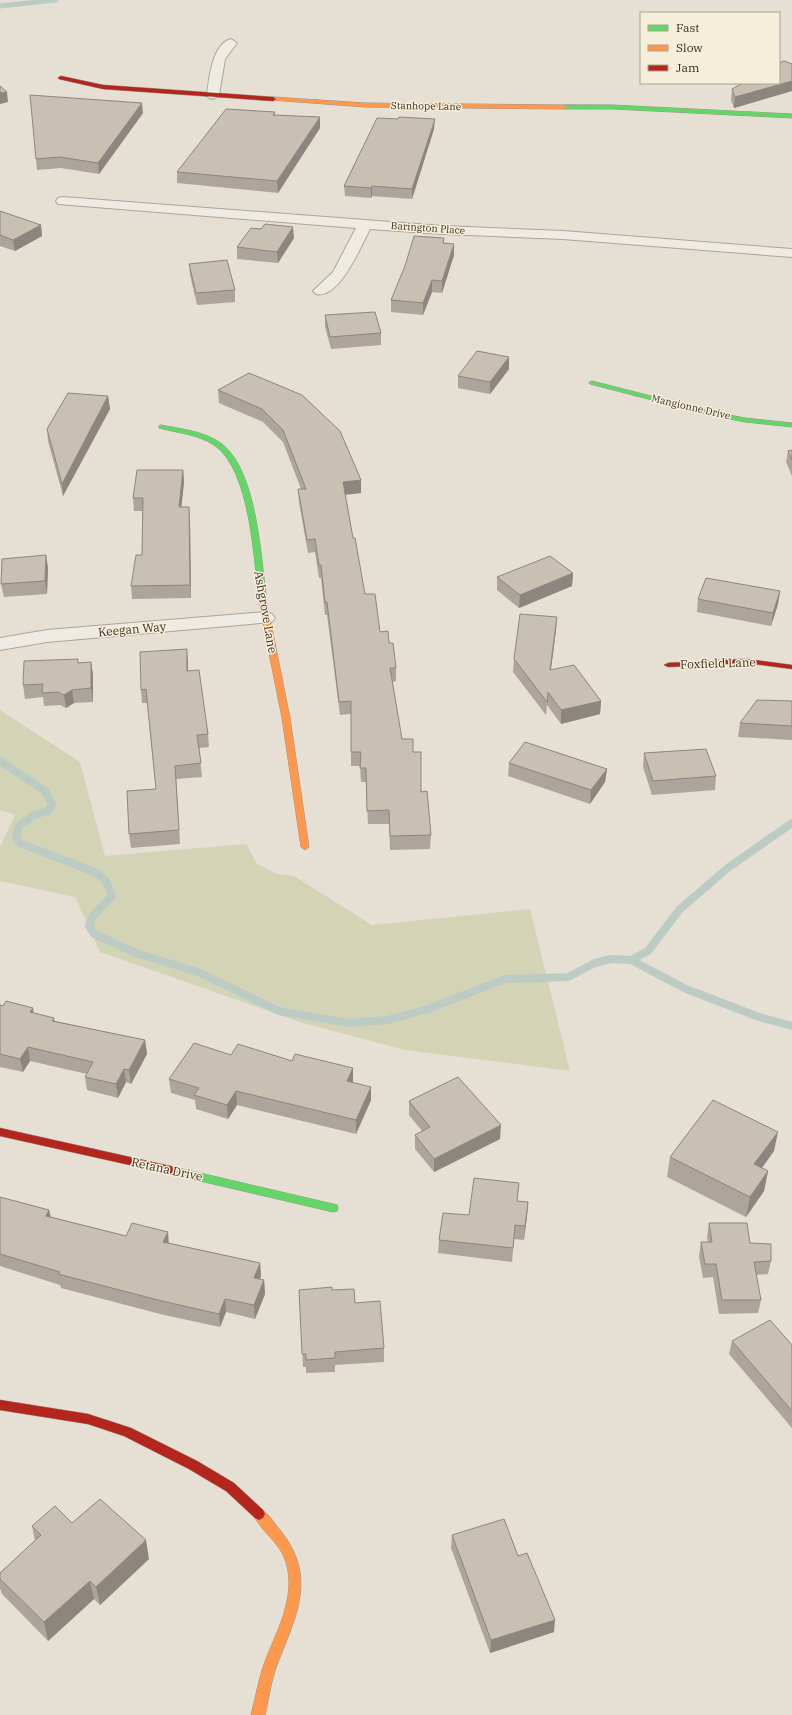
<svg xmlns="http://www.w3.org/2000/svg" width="792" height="1715" font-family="'IBM Plex Serif',serif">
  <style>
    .green { fill: #d3d4b6 }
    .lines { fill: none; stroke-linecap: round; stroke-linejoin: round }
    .stream-far1 { stroke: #bccbc3; stroke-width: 5 }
    .stream { stroke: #bccbc3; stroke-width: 8 }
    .street-casing { stroke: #aba59b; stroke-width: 2 }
    .fast-casing { stroke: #9b958a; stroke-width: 1 }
    .slow-casing { stroke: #9b958a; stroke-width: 1 }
    .jam-casing { stroke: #9b958a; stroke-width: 1 }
    .street { fill: #eeebe3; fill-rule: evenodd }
    .fast { fill: #63d668; fill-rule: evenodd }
    .slow { fill: #ff974d; fill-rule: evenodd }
    .jam { fill: #b3261e; fill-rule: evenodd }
    .wall { fill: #ada59b }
    .shaded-wall { fill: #8d867e }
    .building { fill: #c9c0b4; stroke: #8d867e }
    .labels { text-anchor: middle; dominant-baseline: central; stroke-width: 3; stroke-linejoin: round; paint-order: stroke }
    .far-street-label { font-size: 10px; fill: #3b2f22; stroke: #f5eeda }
    .street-label { font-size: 12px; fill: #3b2f22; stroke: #f5eeda }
  </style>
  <rect width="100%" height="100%" fill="#e5e0d3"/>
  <path class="green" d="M0,710L80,762L105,856L246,844L257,864L277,874L294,876L372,925L530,909L570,1071L405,1050L303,1023L100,952L75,897L0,881V847L15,815L0,810Z"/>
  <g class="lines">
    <path class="stream-far1" d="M0,6L56,0"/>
    <g class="stream">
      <path d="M0,761L45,791L52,804L48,811L34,815L18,827L16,839L22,844L97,873L106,881L112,896L93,916L89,926L94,934L136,953L198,972L279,1011L348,1023L387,1020L428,1009L505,979L568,977L595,963L611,959L631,960L686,989L759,1017L792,1026"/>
      <path d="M631,960L648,951L680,909L729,867L792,823"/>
    </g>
    <g class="street-casing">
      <g id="street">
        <path d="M231,39L237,43L225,59L219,95L213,99L209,98L207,95C209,79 212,44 231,39Z"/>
        <path d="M63,197L443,226L563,231L792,249V257L563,239L443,234L370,229C361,246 339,300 316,294L313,291L333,272L356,228L58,204L56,201L58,198Z"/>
        <path d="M265,612L272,614L275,618L272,622L47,642L0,650V638L47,630Z"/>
      </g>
    </g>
    <g class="fast-casing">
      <g id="fast">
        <path d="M613,105L792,114V118L613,109H564L561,107L564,105Z"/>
        <path d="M592,381L710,411L745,418L792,423V427L745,422L710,415L590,384L589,383Z"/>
        <path d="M161,425C181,429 205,431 222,444C258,472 261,561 267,603L266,605H260L259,603C254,562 251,470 214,445C197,434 177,433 159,428V426Z"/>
        <path d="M170,1166L333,1204L337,1205L338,1208L337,1211L333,1212L170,1174L166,1173L165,1170L166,1167Z"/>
      </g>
    </g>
    <g class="slow-casing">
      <g id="slow">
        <path d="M273,97L365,103L564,105L567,107L564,109L365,107L271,100L270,99Z"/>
        <path d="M260,601H266L267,603L290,718L309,847L305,850L301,847L282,718L259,603Z"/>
        <path d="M259,1508C268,1512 274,1523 280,1530C318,1577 296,1616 277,1665C271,1681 269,1698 265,1715H251C255,1699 258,1683 263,1667C275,1633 297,1599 286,1562C280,1542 261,1532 253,1514L255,1510Z"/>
      </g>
    </g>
    <g class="jam-casing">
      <g id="jam">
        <path d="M61,76L103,85L273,97L276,99L273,101L103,89L59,79L58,78Z"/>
        <path d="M746,659L792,665V669L746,663L668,667L664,665L668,663Z"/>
        <path d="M0,1128L170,1166L174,1167L175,1170L174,1173L170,1174L0,1136Z"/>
        <path d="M0,1400L88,1414L131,1428L197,1461L234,1483L263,1510L265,1514L263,1518L259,1520L255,1518L226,1491L189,1469L124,1436L88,1424L0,1410Z"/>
      </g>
    </g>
    <use href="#street" class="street"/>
    <use href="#fast" class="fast"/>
    <use href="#slow" class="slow"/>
    <use href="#jam" class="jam"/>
  </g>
  <g class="wall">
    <path d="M792,64V91L734,108L731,100L732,89Z"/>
    <path d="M275,112V115L320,128L278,193L177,183V172Z"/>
    <path d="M143,113L99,174L61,168L37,170L36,159Z"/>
    <path d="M434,129L412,199L372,196L371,198L345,196L344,186Z"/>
    <path d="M0,211L41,225L42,236L15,251L0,246Z"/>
    <path d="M294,238L278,263L237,259V247Z"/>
    <path d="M444,243L454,244V255L442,293L432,292L423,315L391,312V300Z"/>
    <path d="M189,264L235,290V302L197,305L190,275Z"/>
    <path d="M325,315L381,333V345L331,349L325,327Z"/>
    <path d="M509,357V369L490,394L458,388V376Z"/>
    <path d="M249,373L361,480V493L345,494L353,538L365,594L380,632L389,643L396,668V681L392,682L402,739L413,752L431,835L430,849L390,850L389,824H368L366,782H361L360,766H351V714L340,715L327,615H325L321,578H319L315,552L308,553L299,502L298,489H301L283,442L263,422L219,403L218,390Z"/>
    <path d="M108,396L110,409L63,496L48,441L47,429Z"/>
    <path d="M792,450V476L786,462L788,451Z"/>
    <path d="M183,470L184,482L181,507L190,520L191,598L132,599L131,586L142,555L143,511H134L133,498Z"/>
    <path d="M46,555L48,568L47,594L4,597L1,584Z"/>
    <path d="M573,573L572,586L519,608L497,590V577Z"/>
    <path d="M780,591L778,604L771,626L697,612L698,599Z"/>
    <path d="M556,630L551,670L601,701L600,714L561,724L547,705L546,715L513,672L514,659Z"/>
    <path d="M91,662L93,675V702L74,703L66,708L60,705L44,706L43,697L25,699L23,685L78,663Z"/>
    <path d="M188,663V671L208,734L209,747L199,748L202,777L176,779L180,844L131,848L129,834L156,789L147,703H142L141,690Z"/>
    <path d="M792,701V740L738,737L740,723Z"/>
    <path d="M644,753L716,776L715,790L652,795L643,767Z"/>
    <path d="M509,763L607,769L605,782L590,804L508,776Z"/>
    <path d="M0,1005L54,1018L55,1021L145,1040L147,1054L131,1084L126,1082L118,1098L87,1090L85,1077L87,1074L30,1061L23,1072L0,1067Z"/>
    <path d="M231,1055L353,1068V1082L371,1100L356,1134L237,1105L228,1119L196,1109L195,1100L171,1093L169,1079Z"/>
    <path d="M409,1101L500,1139L434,1172L415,1149V1135L422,1131L409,1115Z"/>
    <path d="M774,1151L762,1168L768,1171L764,1191L746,1217L667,1177L670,1157Z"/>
    <path d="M0,1197L49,1210L51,1217L126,1236L169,1243L260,1263L261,1276L260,1279L264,1280L265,1294L255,1319L226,1312L220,1327L164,1315L61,1288L60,1285L0,1266Z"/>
    <path d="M518,1201L528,1202L527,1216L524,1240L514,1239L512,1262L438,1253L439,1240L469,1215Z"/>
    <path d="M709,1223L750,1243L771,1261L768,1274L756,1275L761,1300L758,1313L719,1314L713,1277L703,1278L699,1256L701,1242H708L707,1237Z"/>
    <path d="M299,1290H332L355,1303L384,1348V1362L335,1365V1372L306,1373V1367H303Z"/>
    <path d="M732,1341L792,1345V1428L729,1354Z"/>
    <path d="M72,1523L149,1559L100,1605L94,1599L48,1641L2,1594L0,1588V1573L35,1541L32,1526Z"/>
    <path d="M452,1535L518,1556L554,1632L490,1653L451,1548Z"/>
  </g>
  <g class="shaded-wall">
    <path d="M792,81V91L734,108L735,97Z"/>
    <path d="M7,92L8,102L0,104V93Z"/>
    <path d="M142,103L143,113L99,174L98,163Z"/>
    <path d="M320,117V128L278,193L277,181Z"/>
    <path d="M435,119L434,129L412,199V189Z"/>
    <path d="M372,186V196L371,198V188Z"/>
    <path d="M41,225L42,236L15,251L13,240Z"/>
    <path d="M293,227L294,238L278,263L277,252Z"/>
    <path d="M454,244V255L442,293V281Z"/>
    <path d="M432,280V292L423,315V303Z"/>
    <path d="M509,357V369L490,394V382Z"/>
    <path d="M108,396L110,409L63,496L62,484Z"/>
    <path d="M183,470L184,482L180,520L179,507Z"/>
    <path d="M361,480V493L344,495L343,482Z"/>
    <path d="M189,507L190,520L191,598L190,585Z"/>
    <path d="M46,555L48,568L47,594L45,581Z"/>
    <path d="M573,573L572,586L519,608L520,595Z"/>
    <path d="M780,591L778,604L771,626L773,613Z"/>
    <path d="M557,617L556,630L549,683L550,670Z"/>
    <path d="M187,649L188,663V684L187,671Z"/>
    <path d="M91,662L93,675V702L91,688Z"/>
    <path d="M72,690L74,703L66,708L64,695Z"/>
    <path d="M601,701L600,714L561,724V710Z"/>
    <path d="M175,766L176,779L180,844L179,830Z"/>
    <path d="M607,769L605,782L590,804L591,790Z"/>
    <path d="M33,1008L35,1022L30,1012Z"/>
    <path d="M145,1040L147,1054L131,1084L129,1070Z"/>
    <path d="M28,1047L30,1061L23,1072L20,1059Z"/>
    <path d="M353,1068V1081L348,1095L347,1081Z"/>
    <path d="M124,1069L126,1082L118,1098L116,1084Z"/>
    <path d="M371,1087V1100L356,1134V1120Z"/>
    <path d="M236,1091L237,1105L228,1119L227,1105Z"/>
    <path d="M501,1125L500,1139L434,1172V1159Z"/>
    <path d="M778,1132L774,1151L750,1184L754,1164Z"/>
    <path d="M768,1171L764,1191L746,1217L750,1197Z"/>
    <path d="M528,1202L527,1216L524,1240L525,1226Z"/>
    <path d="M49,1210L52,1224L46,1216Z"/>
    <path d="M168,1232L169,1246L163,1242Z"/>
    <path d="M260,1263L261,1276L255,1292L254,1278Z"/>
    <path d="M264,1280L265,1294L255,1319L254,1305Z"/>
    <path d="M225,1299L226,1312L220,1327L219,1314Z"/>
    <path d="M146,1540L149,1559L100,1605L96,1587Z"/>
    <path d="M90,1581L94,1599L48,1641L44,1622Z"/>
    <path d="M555,1620L554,1632L490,1653L491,1640Z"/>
  </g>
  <g class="building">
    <path d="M784,61L792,64V81L735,97L732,89L743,83H779V63Z"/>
    <path d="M0,86L7,92L0,93Z"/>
    <path d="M30,95L142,103L98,163L60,157L36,159Z"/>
    <path d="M226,109L275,112L273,115L320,117L277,181L177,172Z"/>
    <path d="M399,117L435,119L412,189L372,186L371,188L344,186L377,118L398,119Z"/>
    <path d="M0,211L41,225L13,240L0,235Z"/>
    <path d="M265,224L293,227L277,252L237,247L251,228L261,229Z"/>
    <path d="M414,236L444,238L443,243L454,244L442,281L432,280L423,303L391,300L405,266Z"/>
    <path d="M227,260L235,290L196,293L189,264Z"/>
    <path d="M375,312L381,333L330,337L325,315Z"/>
    <path d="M477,351L509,357L490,382L458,376Z"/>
    <path d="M249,373L302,395L340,431L361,480L343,482L353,538H355L365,594H375L380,632L388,631L389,643H393L396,668H390L402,739H413V752H421V792L427,791L431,835L390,836L389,810L367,811L366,768H360L361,752H351V701L339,702L327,602H325L321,565H319L315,539L307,540L298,489H306L283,430L262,409L218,390Z"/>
    <path d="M68,393L108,396L62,484L47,429Z"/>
    <path d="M792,450V460L788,451Z"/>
    <path d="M137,470H183L179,507H189L190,585L131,586L136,555H142L143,498H133Z"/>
    <path d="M46,555L45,581L1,584L2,559Z"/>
    <path d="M550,556L573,573L520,595L497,577Z"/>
    <path d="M706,578L780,591L773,613L698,599Z"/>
    <path d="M520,614L557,617L550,670L574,665L601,701L561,710L548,692L547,702L514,659Z"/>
    <path d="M187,649V671L199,670L208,734L197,735L201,763L175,766L179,830L129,834L127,791L156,789L146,689L141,690L140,652Z"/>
    <path d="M78,659V663L91,662V688L72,690L64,695L58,692L42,693L43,684L23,685L24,661Z"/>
    <path d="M757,700L792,701V726L740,723Z"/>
    <path d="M525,742L607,769L591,790L509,763Z"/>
    <path d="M706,749L716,776L653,781L644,753Z"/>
    <path d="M6,1001L33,1008L30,1012L54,1018L52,1021L145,1040L129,1070L124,1069L116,1084L85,1077L93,1062L28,1047L20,1059L0,1054V1005L3,1006Z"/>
    <path d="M194,1043L231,1055L238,1044L292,1061L295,1054L353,1068L347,1081L371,1087L356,1120L236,1091L227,1105L194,1095L199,1088L169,1079Z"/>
    <path d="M458,1077L501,1125L434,1159L415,1135L430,1127L409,1101Z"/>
    <path d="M713,1100L778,1132L754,1164L768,1171L750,1197L670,1157Z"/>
    <path d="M474,1178L519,1183L517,1201L528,1202L525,1226L515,1225L513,1248L439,1240L443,1213L469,1215Z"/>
    <path d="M0,1197L49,1210L46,1216L126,1236L132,1223L168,1232L163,1242L260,1263L254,1278L264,1280L254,1305L225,1299L219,1314L162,1301L58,1274L60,1272L0,1254Z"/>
    <path d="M709,1223H747L750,1243L771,1244V1261L754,1262L761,1300H722L716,1264H705L701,1242H712Z"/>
    <path d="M332,1287V1290L354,1289L355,1303L380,1301L384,1348L335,1352V1358L306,1360V1354H302L299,1290Z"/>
    <path d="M770,1320L792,1345V1411L732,1341Z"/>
    <path d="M100,1499L146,1540L96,1587L90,1581L44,1622L0,1579V1573L41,1535L32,1526L55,1506L72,1523Z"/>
    <path d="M504,1519L518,1556L527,1553L555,1620L491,1640L452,1535Z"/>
  </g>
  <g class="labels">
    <g class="far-street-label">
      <text transform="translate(426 106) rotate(1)">Stanhope Lane</text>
      <text transform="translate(428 228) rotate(4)">Barington Place</text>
      <text transform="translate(691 407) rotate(13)">Mangionne Drive</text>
    </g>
    <g class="street-label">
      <text transform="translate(266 612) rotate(80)">Ashgrove Lane</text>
      <text transform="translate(132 629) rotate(-5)">Keegan Way</text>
      <text transform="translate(718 663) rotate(-2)">Foxfield Lane</text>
      <text transform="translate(167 1169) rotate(12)">Retana Drive</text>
    </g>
  </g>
  <rect x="640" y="12" width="140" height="72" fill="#f5eeda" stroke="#aba290"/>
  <rect x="648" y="25" width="20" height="6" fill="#63d668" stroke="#aba290"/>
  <text x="676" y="32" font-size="12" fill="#3b2f22">Fast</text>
  <rect x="648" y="45" width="20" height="6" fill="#ff974d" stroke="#aba290"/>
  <text x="676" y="52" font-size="12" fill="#3b2f22">Slow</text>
  <rect x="648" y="65" width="20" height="6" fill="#b3261e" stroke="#aba290"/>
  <text x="676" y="72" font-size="12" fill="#3b2f22">Jam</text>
</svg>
